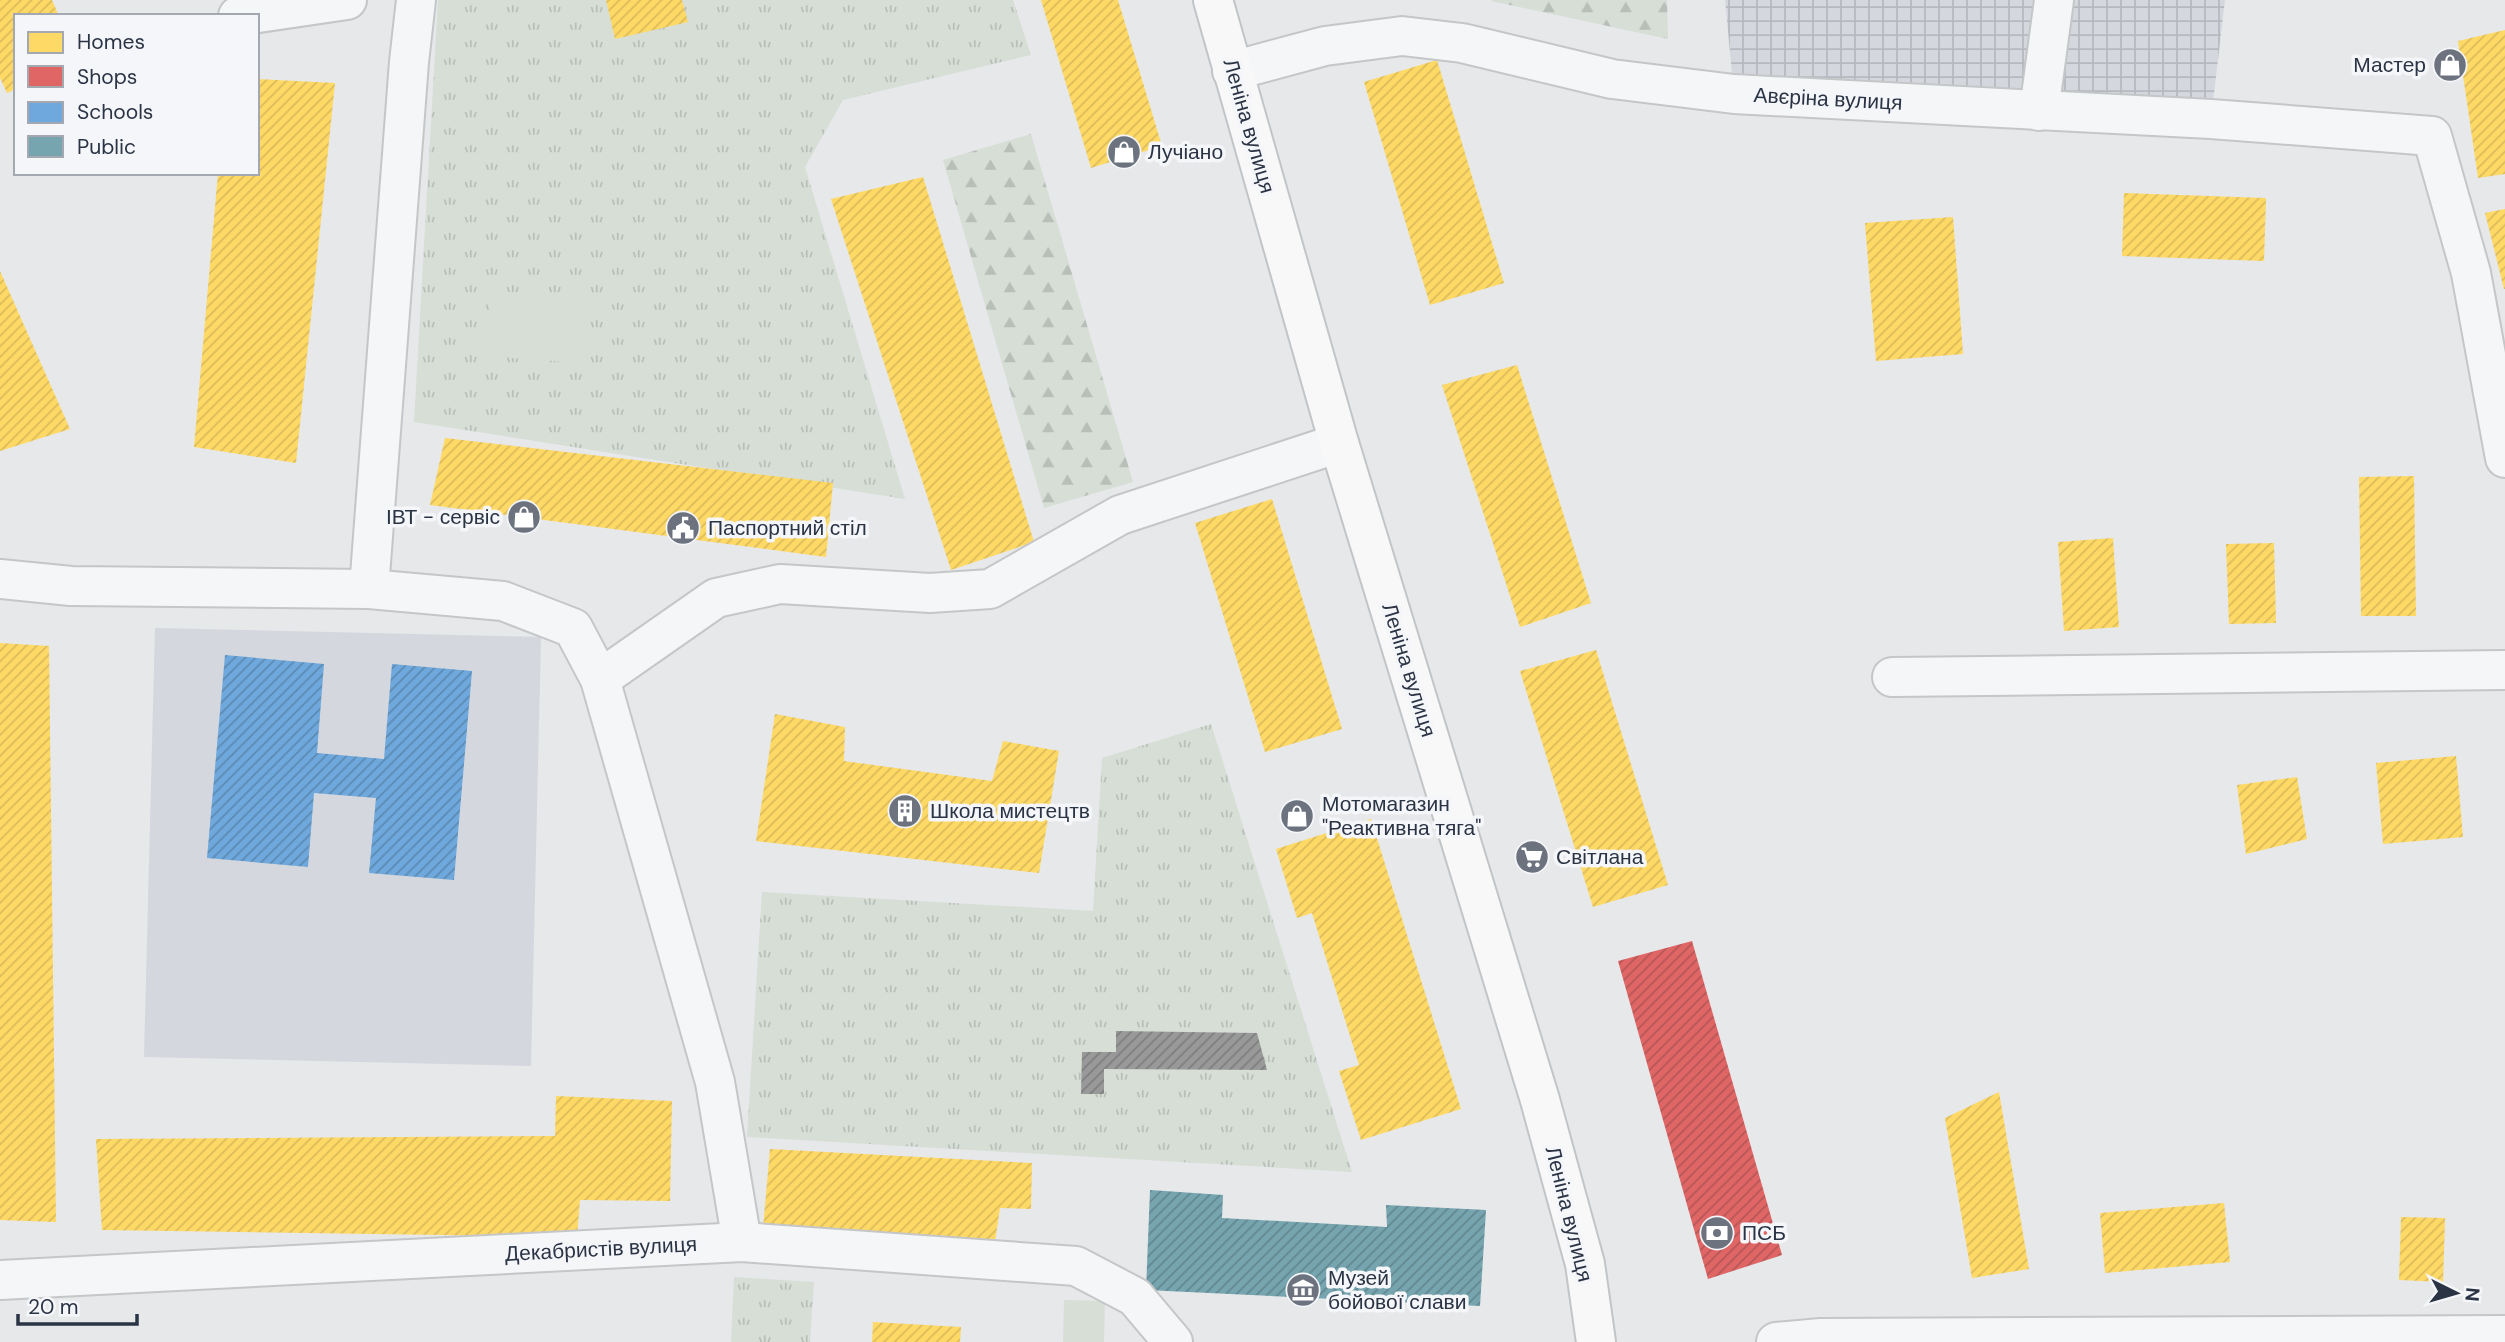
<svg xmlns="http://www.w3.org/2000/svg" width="2505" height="1342" font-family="'DM Sans',sans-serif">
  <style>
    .built { fill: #d4d7dd }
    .industrial { fill: url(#industrial-grid) }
    .grass { fill: url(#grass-tufts) }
    .forest { fill: url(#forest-firs) }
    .park { fill: #d6ded6 }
    .homes { fill: url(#homes-hatch) }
    .shops { fill: url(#shops-hatch) }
    .schools { fill: url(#schools-hatch) }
    .public { fill: url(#public-hatch) }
    .industry { fill: url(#industry-hatch) }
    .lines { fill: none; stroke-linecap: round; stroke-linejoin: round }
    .minor-casing { stroke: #c4c6c8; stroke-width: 42 }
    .major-casing { stroke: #c2c5c8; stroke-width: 42 }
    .minor { stroke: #f5f6f7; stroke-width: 38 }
    .major { stroke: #f8f8f8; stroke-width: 38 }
    .labels { text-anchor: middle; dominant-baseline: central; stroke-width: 7; stroke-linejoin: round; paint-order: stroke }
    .poi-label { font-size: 21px; fill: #2b3445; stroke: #f4f6f9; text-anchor: start }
    .street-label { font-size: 21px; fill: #2b3445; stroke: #f4f6f9 }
  </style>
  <defs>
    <pattern id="industrial-grid" width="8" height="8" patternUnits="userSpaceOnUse" patternTransform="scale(1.75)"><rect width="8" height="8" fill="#d4d7dd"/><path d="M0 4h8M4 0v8" fill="none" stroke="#b6b9bf"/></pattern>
    <pattern id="grass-tufts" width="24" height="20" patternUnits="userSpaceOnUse" patternTransform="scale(1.75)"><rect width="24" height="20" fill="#d6ded6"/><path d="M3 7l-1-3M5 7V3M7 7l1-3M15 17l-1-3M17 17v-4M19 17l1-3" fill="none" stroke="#b8bfb9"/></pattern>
    <pattern id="forest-firs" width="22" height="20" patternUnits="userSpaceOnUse" patternTransform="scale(1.75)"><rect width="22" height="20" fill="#d6ded6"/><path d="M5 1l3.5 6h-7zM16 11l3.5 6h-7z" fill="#b8bfb9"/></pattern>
    <pattern id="homes-hatch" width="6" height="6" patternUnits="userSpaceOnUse" patternTransform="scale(1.75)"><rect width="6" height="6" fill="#ffd966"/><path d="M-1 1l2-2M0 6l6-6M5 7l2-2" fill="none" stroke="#dbbb5a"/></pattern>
    <pattern id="shops-hatch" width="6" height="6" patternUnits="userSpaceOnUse" patternTransform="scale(1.75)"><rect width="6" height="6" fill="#e06666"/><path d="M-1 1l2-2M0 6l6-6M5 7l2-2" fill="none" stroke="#b65556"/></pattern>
    <pattern id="schools-hatch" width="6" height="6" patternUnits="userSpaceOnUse" patternTransform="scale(1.75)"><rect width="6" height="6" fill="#6fa8dc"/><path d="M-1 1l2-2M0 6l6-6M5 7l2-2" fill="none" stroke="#5b8ab4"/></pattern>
    <pattern id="public-hatch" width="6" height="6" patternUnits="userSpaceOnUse" patternTransform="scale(1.75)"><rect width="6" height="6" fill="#76a5af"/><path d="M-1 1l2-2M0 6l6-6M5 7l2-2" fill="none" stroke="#618790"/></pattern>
    <pattern id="industry-hatch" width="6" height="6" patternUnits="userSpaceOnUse" patternTransform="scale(1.75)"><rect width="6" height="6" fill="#999"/><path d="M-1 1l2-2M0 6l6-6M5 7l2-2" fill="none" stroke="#7d7e7f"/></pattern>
  </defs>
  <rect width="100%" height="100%" fill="#e6e8ea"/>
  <path class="built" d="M155,628L541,637L531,1066L144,1057Z"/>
  <path class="industrial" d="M1725,0H2225L2211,119L1734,94Z"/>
  <g class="grass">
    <path d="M438,0H1013L1031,55L843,100L805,167L905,499L414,422Z"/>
    <path d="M1211,724L1352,1172L747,1137L762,892L1093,911L1102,758Z"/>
    <path d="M734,1277L814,1282L810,1342H731Z"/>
  </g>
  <g class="forest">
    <path d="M1491,0H1667L1668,39L1491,1Z"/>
    <path d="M1031,134L1133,482L1044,508L943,160Z"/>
  </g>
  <g class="park">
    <path d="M492,290L587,300L582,363L484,356Z"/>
    <path d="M1064,1300L1105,1301L1104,1342H1063Z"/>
  </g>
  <g class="homes">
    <path d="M0,0H52L59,16H16V89L7,93L0,78Z"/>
    <path d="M606,0H682L688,22L615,39Z"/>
    <path d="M1041,0H1118L1162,146L1091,168Z"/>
    <path d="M2505,30V174L2478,178L2458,41Z"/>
    <path d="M1437,60L1504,283L1430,305L1364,82Z"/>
    <path d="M257,79L335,83L296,463L194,447L218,173H257Z"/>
    <path d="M923,177L1034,542L951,570L831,199Z"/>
    <path d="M2124,193L2266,198L2264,261L2122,256Z"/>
    <path d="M2505,209V289H2504L2485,213Z"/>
    <path d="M1953,217L1963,354L1876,361L1865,223Z"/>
    <path d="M0,271L70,429L0,451Z"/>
    <path d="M1517,365L1591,603L1520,627L1442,385Z"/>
    <path d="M445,438L833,483L826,557L430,505Z"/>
    <path d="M2414,476L2416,616H2361L2359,477Z"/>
    <path d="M1272,499L1342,729L1265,752L1195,523Z"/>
    <path d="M2113,538L2119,627L2064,631L2058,542Z"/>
    <path d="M2274,543L2276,623L2229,624L2226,544Z"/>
    <path d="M0,643L49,646L56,1222L0,1220Z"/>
    <path d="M1596,650L1668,885L1593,907L1520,671Z"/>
    <path d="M775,714L845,727L844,761L992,781L1003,741L1059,751L1039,873L756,841Z"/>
    <path d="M2456,756L2463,837L2383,844L2376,763Z"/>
    <path d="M2297,777L2307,839L2246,854L2237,785Z"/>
    <path d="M1371,819L1461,1109L1361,1140L1339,1071L1359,1065L1312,913L1297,918L1276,849Z"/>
    <path d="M1999,1092L2029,1269L1972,1278L1945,1118Z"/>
    <path d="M556,1096L672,1101L670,1201L580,1200L577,1237L102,1230L96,1139L555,1136Z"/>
    <path d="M770,1149L1032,1163L1031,1209L1000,1208L995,1242L763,1228Z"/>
    <path d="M2224,1203L2230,1262L2105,1273L2100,1213Z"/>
    <path d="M2401,1217L2445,1218L2443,1282L2399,1280Z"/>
    <path d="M873,1322L961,1327L960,1342H872Z"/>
  </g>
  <path class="shops" d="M1692,941L1782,1255L1708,1279L1618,961Z"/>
  <path class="schools" d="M225,655L324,664L317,753L384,759L392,664L472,671L454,880L369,873L376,798L314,793L308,867L207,858Z"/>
  <path class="public" d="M1150,1190L1223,1195L1222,1218L1387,1227L1386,1205L1486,1210L1480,1306L1146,1290Z"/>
  <path class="industry" d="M1116,1031L1257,1033L1267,1070L1104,1069V1094H1081L1082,1052H1116Z"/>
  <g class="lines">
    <g class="minor-casing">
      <g id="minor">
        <path d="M238,16L347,0"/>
        <path d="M1232,71L1325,46L1402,36L1462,43L1612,79L1734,94L2211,119L2432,136L2471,273L2505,458"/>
        <path d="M2039,111L2054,0"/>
        <path d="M0,579L71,586L369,589L503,601L573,628L600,679L715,1082L742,1242"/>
        <path d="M369,589L409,62L416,0"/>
        <path d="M1892,677L2505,670"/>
        <path d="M600,679L716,598L780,584L930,593L990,589L1120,515L1339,443"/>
        <path d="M0,1280L742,1242L1076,1266L1135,1297L1173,1342"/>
        <path d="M1776,1342L1821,1338L2505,1335"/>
      </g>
    </g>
    <g class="major-casing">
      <path id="major" d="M1213,0L1339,443L1540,1100L1585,1264L1596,1342"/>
    </g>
    <use href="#minor" class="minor"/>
    <use href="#major" class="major"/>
  </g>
  <defs>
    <g id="shop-disc" transform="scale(1.75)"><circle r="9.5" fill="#6c737f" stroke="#f4f6f9"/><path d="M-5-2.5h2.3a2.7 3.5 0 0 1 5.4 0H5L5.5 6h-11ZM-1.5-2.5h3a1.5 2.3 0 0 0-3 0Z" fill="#fff"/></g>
    <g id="civic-disc" transform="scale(1.75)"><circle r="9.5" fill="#6c737f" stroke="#f4f6f9"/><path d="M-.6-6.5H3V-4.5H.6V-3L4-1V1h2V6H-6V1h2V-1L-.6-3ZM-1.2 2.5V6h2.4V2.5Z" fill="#fff"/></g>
    <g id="building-disc" transform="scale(1.75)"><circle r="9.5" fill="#6c737f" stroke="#f4f6f9"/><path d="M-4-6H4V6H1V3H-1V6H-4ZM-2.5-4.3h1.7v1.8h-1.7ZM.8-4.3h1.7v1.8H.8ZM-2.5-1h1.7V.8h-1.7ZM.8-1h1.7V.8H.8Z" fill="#fff"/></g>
    <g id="supermarket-disc" transform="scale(1.75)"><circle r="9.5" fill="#6c737f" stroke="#f4f6f9"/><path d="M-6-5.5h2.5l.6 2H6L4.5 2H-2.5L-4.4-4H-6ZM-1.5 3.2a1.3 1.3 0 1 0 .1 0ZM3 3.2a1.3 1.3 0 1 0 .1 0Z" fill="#fff"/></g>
    <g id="bank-disc" transform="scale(1.75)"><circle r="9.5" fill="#6c737f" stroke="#f4f6f9"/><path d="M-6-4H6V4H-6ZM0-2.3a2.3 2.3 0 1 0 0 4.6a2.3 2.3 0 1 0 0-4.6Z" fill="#fff"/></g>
    <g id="museum-disc" transform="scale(1.75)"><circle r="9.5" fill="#6c737f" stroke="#f4f6f9"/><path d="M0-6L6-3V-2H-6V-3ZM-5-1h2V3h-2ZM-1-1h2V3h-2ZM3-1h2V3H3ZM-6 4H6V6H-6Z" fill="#fff"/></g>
  </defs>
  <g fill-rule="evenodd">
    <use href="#shop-disc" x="2450" y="65"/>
    <use href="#shop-disc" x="1124" y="152"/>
    <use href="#shop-disc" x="524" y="517"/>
    <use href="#civic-disc" x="683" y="528"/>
    <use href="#building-disc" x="905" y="811"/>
    <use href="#shop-disc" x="1297" y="816"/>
    <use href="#supermarket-disc" x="1532" y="857"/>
    <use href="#bank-disc" x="1717" y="1233"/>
    <use href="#museum-disc" x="1303" y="1290"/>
  </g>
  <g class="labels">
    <g class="poi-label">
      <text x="2426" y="65" text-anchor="end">Мастер</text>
      <text x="1148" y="152">Лучіано</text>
      <text x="500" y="517" text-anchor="end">ІВТ - сервіс</text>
      <text x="708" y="528">Паспортний стіл</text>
      <text x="1322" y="804">Мотомагазин<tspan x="1322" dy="24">"Реактивна тяга"</tspan></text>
      <text x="930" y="811">Школа мистецтв</text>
      <text x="1556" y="857">Світлана</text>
      <text x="1742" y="1233">ПСБ</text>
      <text x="1328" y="1278">Музей<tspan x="1328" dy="24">бойової слави</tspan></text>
    </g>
    <g class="street-label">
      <text transform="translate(1828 99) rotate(3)">Авєріна вулиця</text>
      <text transform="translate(1249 126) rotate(74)">Леніна вулиця</text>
      <text transform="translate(1409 670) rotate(73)">Леніна вулиця</text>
      <text transform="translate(1569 1214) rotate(76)">Леніна вулиця</text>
      <text transform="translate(601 1249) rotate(-3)">Декабристів вулиця</text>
    </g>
  </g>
  <rect x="14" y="14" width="245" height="161" fill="#f4f6f9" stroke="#a4a8b1" stroke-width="2"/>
  <rect x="28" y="32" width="35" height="21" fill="#ffd966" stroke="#a4a8b1" stroke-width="2"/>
  <text x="77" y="49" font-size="21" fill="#2b3445">Homes</text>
  <rect x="28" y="66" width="35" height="21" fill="#e06666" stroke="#a4a8b1" stroke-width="2"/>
  <text x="77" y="84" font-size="21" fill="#2b3445">Shops</text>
  <rect x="28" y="102" width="35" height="21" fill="#6fa8dc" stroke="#a4a8b1" stroke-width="2"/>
  <text x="77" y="119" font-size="21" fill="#2b3445">Schools</text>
  <rect x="28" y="136" width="35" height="21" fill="#76a5af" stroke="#a4a8b1" stroke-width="2"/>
  <text x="77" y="154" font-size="21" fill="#2b3445">Public</text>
  <g transform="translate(2456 1293) rotate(95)" stroke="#f4f6f9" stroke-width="5" paint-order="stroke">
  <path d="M0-5L12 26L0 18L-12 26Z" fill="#2b3445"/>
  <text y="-10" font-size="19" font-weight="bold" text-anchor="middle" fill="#2b3445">N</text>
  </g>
  <path d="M18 1314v10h119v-10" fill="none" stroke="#2b3445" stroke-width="3.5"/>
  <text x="28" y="1314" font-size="21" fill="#2b3445" stroke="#f4f6f9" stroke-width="5" paint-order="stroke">20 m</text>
</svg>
